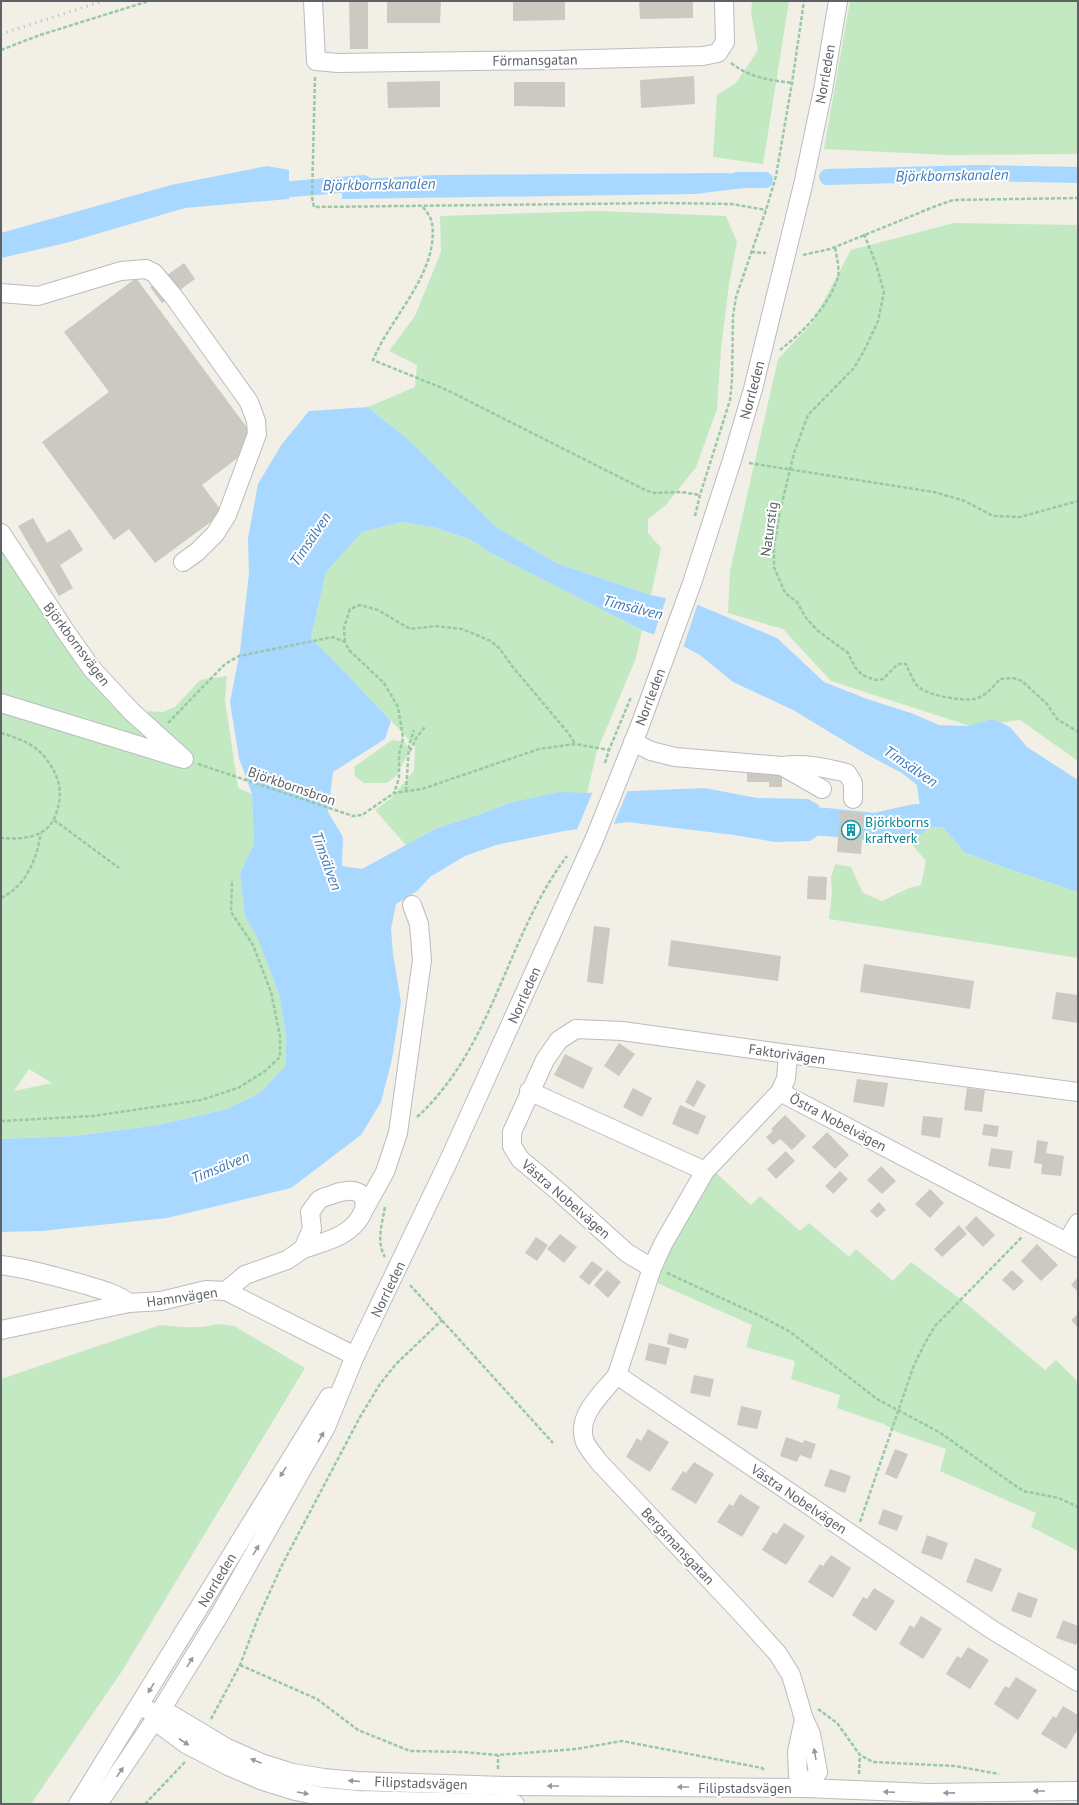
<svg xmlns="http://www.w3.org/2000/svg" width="1079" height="1805" font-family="'PT Sans',sans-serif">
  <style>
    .green { fill: #c2e9c2; fill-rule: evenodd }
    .water { fill: #a8d8ff }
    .pier { fill: #f1efe6 }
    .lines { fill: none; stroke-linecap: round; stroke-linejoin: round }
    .canal { stroke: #a8d8ff; stroke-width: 16 }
    .river { stroke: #a8d8ff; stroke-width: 28 }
    .building { fill: #ccc9c3 }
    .minor-casing { stroke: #b9bcc0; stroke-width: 20 }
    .path { stroke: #99c8a7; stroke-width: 2.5; stroke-dasharray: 4 2; stroke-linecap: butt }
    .minor { stroke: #fff; stroke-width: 18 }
    .rail { stroke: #b7b8b8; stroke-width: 3; stroke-dasharray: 1 5; stroke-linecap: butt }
    .oneway { fill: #96999c }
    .labels { text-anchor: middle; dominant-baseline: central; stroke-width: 4; stroke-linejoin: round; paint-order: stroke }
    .street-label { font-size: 14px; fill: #5e6267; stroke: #fff }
    .culture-label { font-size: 14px; fill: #0d838f; stroke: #fff; text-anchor: start }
    .water-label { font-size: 15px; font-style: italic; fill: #3d78b8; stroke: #fff }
  </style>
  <rect width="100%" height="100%" fill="#f1efe6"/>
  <g class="green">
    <path d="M752,1H789L763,164L713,157L717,95L736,83L758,50L751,13Z"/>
    <path d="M850,1H1078V154L948,155L824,149Z"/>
    <path d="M598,211L726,216L737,242L729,284L721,349L717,409L696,467L666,505L648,519V533L661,548L651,595L556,563L495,526L410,441L368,407L415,387L417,365L389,351L415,316L441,252L440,216Z"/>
    <path d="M954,223L1078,225V761L1020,720L973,727L831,681L783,629L728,613L730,571L778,359L812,323L851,250Z"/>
    <path d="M402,522L437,528L471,540L491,553L642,630L636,658L597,751L587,793L509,803L481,814L437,828L406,845L375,810L390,799L414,771L415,746L341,668L311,638L326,571L362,532Z"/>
    <path d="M1,549L141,723L148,711L163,712L175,707L200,680L227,676L225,700L238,788L252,794L254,844L240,873L245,917L257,937L279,994L286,1035V1065L260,1093L227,1109L158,1125L74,1136L1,1139ZM29,1069L52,1083L14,1091Z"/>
    <path d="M392,740L405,742L409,752L396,776L387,783H364L355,776L354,767Z"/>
    <path d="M932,827H943L964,852L1003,867L1078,892V958L829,919L832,893L831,878L835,864L851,867L863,893L882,901L909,888L921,885L926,861L909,841Z"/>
    <path d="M715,1172L751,1205L760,1196L800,1231L809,1223L849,1257L856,1249L893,1281L911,1262L968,1305L1045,1370L1056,1360L1078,1382V1551L1031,1527L1036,1513L940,1471L946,1449L897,1432L884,1424L837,1408L840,1395L791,1379L795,1361L746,1347L752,1325L655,1282C672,1243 693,1208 715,1172Z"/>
    <path d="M218,1324L234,1326L305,1368L122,1671L31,1804H1V1379L160,1325C180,1327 198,1329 218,1324Z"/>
  </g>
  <g class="water">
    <path d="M267,166L289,170V199L185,208L66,243L1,258V233L171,185Z"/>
    <path d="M725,173L757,176L759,180L752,187L695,194L342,199V180L435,175Z"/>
    <path d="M368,407L410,441L495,526L556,563L651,595L698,605L777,638L824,682L867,699L911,713L939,725L967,726L993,719L1010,727L1027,747L1078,780V892L1003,867L964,852L943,827H932L909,841L878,834L879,821L898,817V809L920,807L917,785L902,773L866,754L793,710L733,682L700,655L683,646L642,630L491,553L471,540L437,528L402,522L362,532L326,572L311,638L341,668L391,721L385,739L333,772L328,812L343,837L342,866L362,869L437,828L481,814L509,803L560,792L587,793L704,788L757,798L808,799L819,805L820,834L810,841L775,842L734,835L627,822L564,831L496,845L465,856L430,877L417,891L396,904L391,929L393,954L401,1002L392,1059L381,1102L361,1135L291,1188L167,1218L41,1231L1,1232V1139L74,1136L158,1125L227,1109L260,1093L286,1065V1035L279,994L257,937L245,917L240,873L254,844L252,794L239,758L230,702L240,651L249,574L248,538L258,484L282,444L309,411Z"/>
  </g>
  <g class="pier">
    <path d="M667,596L698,603L683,648L653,637Z"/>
    <path d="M628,790L613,826L576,832L593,791Z"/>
  </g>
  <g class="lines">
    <g class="canal">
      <path d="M827,177L977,173L1078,175"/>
      <path d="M737,180H765"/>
      <path d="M268,191L364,183"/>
    </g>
    <path class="river" d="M781,820L826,822L875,827L916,818"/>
  </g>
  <g class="building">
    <path d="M349,1H368V49H350Z"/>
    <path d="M387,1H441L440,23H387Z"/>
    <path d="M513,1H565V20L513,21Z"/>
    <path d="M639,1H693V18L640,19Z"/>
    <path d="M694,76L695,104L641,108L640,80Z"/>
    <path d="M440,81V107L388,108L387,82Z"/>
    <path d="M514,82H565V107L514,106Z"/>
    <path d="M184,263L195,279L162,303L150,287Z"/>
    <path d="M136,278L251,433L244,453L202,485L223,513L155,563L129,529L114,540L42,442L109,392L64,332Z"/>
    <path d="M33,518L47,543L70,529L83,550L60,565L73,588L59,596L18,526Z"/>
    <path d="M747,771L782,774V787H769V782H747Z"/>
    <path d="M840,811L864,813L861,854L837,852Z"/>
    <path d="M808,876L827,877L826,900L807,899Z"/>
    <path d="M594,926L610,928L603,984L587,982Z"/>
    <path d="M671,940L781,956L778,981L668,966Z"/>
    <path d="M864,964L974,981L970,1009L860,992Z"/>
    <path d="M1056,992L1078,995V1023L1052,1019Z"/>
    <path d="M619,1043L635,1054L619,1076L604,1066Z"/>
    <path d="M565,1054L593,1068L583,1089L554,1075Z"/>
    <path d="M857,1079L888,1083L884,1107L853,1102Z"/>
    <path d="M697,1080L706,1085L694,1107L685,1102Z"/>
    <path d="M633,1088L652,1098L642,1117L623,1107Z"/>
    <path d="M967,1088L985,1090L982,1112L964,1110Z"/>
    <path d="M680,1105L706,1116L698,1135L672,1124Z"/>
    <path d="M785,1115L806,1136L792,1150L780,1139L773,1145L766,1137L773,1131L771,1129Z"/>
    <path d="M923,1116L943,1118L940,1138L921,1135Z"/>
    <path d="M984,1124L999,1126L997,1137L982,1135Z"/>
    <path d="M827,1132L849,1155L835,1169L812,1147Z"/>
    <path d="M1037,1140L1048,1142L1046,1153L1064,1156L1061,1176L1041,1174L1042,1164L1034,1163Z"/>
    <path d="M991,1148L1013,1151L1010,1169L988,1166Z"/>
    <path d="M786,1151L795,1161L776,1179L767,1169Z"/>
    <path d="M881,1166L896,1181L882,1194L867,1180Z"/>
    <path d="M840,1171L848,1179L833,1194L825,1186Z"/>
    <path d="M930,1189L944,1203L930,1218L915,1204Z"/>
    <path d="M879,1202L886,1210L877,1218L870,1211Z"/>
    <path d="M976,1216L995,1235L983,1247L965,1228Z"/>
    <path d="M959,1225L967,1234L942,1257L934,1249Z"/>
    <path d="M560,1234L577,1247L564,1263L547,1249Z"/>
    <path d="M536,1237L548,1245L537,1261L525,1253Z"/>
    <path d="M1037,1244L1058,1265L1041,1281L1021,1261Z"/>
    <path d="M592,1261L603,1269L589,1285L579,1277Z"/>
    <path d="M607,1270L621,1282L608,1298L594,1285Z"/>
    <path d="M1012,1270L1024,1281L1014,1291L1002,1280Z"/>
    <path d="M1078,1277V1292L1071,1285Z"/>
    <path d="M1078,1314V1328L1071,1320Z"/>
    <path d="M669,1333L689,1339L686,1349L667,1344Z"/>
    <path d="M649,1343L670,1348L666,1365L645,1360Z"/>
    <path d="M694,1375L714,1379L710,1397L690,1393Z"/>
    <path d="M741,1406L762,1411L757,1429L737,1425Z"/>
    <path d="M648,1429L669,1442L650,1472L626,1457L637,1438L641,1441Z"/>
    <path d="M786,1437L803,1443L804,1440L816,1444L811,1459L800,1455L797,1462L780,1456Z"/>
    <path d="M895,1449L908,1454L897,1479L885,1474Z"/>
    <path d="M694,1462L714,1474L696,1504L671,1489L683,1471L686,1473Z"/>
    <path d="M830,1469L851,1476L845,1493L824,1486Z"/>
    <path d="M740,1494L760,1507L742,1537L717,1522L729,1504L733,1506Z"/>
    <path d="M883,1509L903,1516L897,1531L878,1524Z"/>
    <path d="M784,1523L805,1536L786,1565L762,1550L773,1532L777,1534Z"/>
    <path d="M927,1535L948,1543L942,1560L921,1553Z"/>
    <path d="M831,1555L851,1568L833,1598L808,1582L820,1564L823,1566Z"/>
    <path d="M975,1558L1002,1569L992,1592L966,1582Z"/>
    <path d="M874,1588L895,1601L876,1631L852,1615L863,1597L867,1599Z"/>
    <path d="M1018,1592L1038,1599L1031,1618L1011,1611Z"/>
    <path d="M921,1616L942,1629L923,1659L899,1644L910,1625L914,1628Z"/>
    <path d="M1063,1620L1078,1626V1640L1076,1645L1056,1638Z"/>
    <path d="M968,1647L989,1660L970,1689L946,1674L957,1656L961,1658Z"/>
    <path d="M1016,1677L1037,1690L1018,1720L994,1704L1005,1686L1009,1688Z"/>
    <path d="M1063,1706L1078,1715V1729L1066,1749L1041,1734L1053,1716L1056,1718Z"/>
  </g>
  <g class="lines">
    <g class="minor-casing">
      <g id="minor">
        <path d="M313,1L316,61L338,63L555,60L703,56L718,53L725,42L724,1"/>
        <path d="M1,293L38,296L121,271L146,269L154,273L174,297L249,402L256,421L257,434L227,515L215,534L197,552L183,562"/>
        <path d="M1,533L66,632L92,669L132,712L184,759"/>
        <path d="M1,703L180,758"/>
        <path d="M633,742L651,751L675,757L782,766L822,789"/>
        <path d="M783,766C805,763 826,768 847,773L853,783V799"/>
        <path d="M529,1091L705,1171L780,1092L1078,1248"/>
        <path d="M780,1092L786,1079L788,1054"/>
        <path d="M705,1171L663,1244L652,1268L617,1375L994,1631L1078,1682"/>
        <path d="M365,1208L385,1172L398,1133L422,960L419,924L412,905"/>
        <path d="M1067,1242L1078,1223"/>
        <path d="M1,1265C30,1269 58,1277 86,1285C102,1290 116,1293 129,1303L161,1301L206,1290L226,1291L355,1356"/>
        <path d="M652,1268L627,1253L558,1191L520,1159L512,1146V1132L545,1060L559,1040L576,1029L622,1031L788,1054L1078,1092"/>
        <path d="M226,1291L245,1275L287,1260L303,1249L312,1229L310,1212C313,1209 316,1203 319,1200C323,1197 329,1196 334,1194C374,1180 372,1216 344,1233C332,1241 317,1244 303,1249"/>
        <path d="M1,1330L129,1303"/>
        <path d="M617,1375C602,1394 575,1416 585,1442C588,1449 595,1456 599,1462L741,1613L778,1654L791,1675L804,1719L811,1734L818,1772L806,1788"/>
        <path d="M140,1706L158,1715H172L227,1748L261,1763L293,1773L324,1778L356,1781L504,1786L806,1788L928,1793L1078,1791"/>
        <path d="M158,1715L163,1727L186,1744L228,1766L263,1781L295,1791L325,1797L358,1800L515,1804"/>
        <path d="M804,1719L797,1752L798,1775L806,1788"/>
        <path d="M78,1804L329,1397"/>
        <path d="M98,1804L158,1715L220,1614L326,1427L355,1356L449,1160L594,840L639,728L692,583L732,460L753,389L803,185L823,90L838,1"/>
      </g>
    </g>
    <g class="path">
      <path d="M1,50L40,35L149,1"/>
      <path d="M731,63C750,78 770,80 792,83"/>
      <path d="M315,77L312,197L314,207L664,203L732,204L766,210"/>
      <path d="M423,207C426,211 431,217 432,223C438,264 406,301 386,335C381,343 377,351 373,360L447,390L645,490L654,493L681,492L700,495"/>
      <path d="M864,234L876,264L884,292L878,321L865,349L854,368L808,415L794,453L781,507L774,545V567L785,593L797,602L806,618L818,631L848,653L855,667L862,675L875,680L883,679L898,664H906C910,672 913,683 920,688C930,696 962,701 974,699C985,697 993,687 1000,679L1013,678L1022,681L1047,704L1057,719L1078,732"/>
      <path d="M751,252L766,253"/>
      <path d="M803,255L830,249L936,206L953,200L1078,198"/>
      <path d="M780,350C803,332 829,306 838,277C840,269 836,255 835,246"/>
      <path d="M749,463L934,492L965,501L993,516L1020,517L1078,501"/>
      <path d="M695,516L700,495L730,400L732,380L733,316L736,297L766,210L776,176L792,83L804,1"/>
      <path d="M345,642L344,628L350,609L360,605L378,610L410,629L435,626L462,629L491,641L500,649L512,666L569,734L575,744"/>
      <path d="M168,723L225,664L239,656L333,637L345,642L349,650L384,683L398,707L403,738L399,755V778L394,793"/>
      <path d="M1,733C14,737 29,742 39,751C48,759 57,774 59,785C62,801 56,826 40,833C29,839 13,839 1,838"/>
      <path d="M410,751L416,738L425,727"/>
      <path d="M605,763L609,750L631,697"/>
      <path d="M198,764L353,816L362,815L394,793L422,789L539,749L575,744L609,750"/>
      <path d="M406,791L409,745L414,730"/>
      <path d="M54,820L119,868"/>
      <path d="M1,898C27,885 36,860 41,833"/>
      <path d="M417,1117C494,1047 506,936 567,856"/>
      <path d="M1,1121L93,1116L201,1100L238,1088L265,1071L280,1057V1036L271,992L253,945L231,912L232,880"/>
      <path d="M385,1207C382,1224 376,1242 385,1257"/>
      <path d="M667,1273L756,1314L789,1331L877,1399L939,1432L1023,1491L1059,1498L1078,1507"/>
      <path d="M410,1285L553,1443"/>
      <path d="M860,1522L914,1365L925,1343L935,1326L1022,1237"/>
      <path d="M240,1665L317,1699L358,1730L410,1751L463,1752L498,1755L576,1749L622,1741L762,1768L765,1771"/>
      <path d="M818,1709L837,1723L860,1755L873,1762L955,1766L999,1774"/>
      <path d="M211,1719L240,1665L258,1618L282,1565L360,1417L380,1384L396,1364L442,1320"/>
      <path d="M498,1769V1755"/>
      <path d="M859,1774L860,1755"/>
      <path d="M145,1804L185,1762"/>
    </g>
    <use href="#minor" class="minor"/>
    <path class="rail" d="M1,34L103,1"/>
  </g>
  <defs><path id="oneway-solid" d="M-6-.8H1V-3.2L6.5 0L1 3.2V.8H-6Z"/></defs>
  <g class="oneway">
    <use href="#oneway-solid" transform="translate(321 1437) rotate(-61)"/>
    <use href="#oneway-solid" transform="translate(283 1472) rotate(122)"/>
    <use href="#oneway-solid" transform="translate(256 1550) rotate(-60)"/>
    <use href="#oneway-solid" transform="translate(190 1662) rotate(-59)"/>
    <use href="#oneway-solid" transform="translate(151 1688) rotate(121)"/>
    <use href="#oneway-solid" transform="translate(184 1742) rotate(33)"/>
    <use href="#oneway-solid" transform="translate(815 1754) rotate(-100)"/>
    <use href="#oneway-solid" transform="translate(256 1761) rotate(-158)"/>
    <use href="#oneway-solid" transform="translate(120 1772) rotate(-55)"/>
    <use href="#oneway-solid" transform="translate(354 1781) rotate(-175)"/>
    <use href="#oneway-solid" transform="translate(553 1786) rotate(-180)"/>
    <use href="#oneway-solid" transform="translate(683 1787) rotate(-180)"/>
    <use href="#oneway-solid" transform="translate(1039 1791) rotate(180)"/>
    <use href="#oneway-solid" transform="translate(889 1792) rotate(-178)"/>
    <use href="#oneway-solid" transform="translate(303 1793) rotate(10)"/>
    <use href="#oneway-solid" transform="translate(949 1793) rotate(179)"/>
  </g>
  <defs>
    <g id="building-ring" transform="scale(1)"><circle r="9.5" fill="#fff" stroke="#0f9aa8" stroke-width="1.5"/><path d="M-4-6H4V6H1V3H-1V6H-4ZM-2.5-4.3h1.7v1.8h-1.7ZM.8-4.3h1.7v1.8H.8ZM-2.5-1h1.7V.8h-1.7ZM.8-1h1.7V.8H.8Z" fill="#0f9aa8"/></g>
  </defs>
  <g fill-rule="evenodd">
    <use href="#building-ring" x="851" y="830"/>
  </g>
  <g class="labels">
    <g class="street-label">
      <text transform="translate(535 60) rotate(-1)">Förmansgatan</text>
      <text transform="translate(825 74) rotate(-80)">Norrleden</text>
      <text transform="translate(752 390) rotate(-75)">Norrleden</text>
      <text transform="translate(769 529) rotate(-82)">Naturstig</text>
      <text transform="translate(77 644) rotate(53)">Björkbornsvägen</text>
      <text transform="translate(650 697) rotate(-69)">Norrleden</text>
      <text transform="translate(292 786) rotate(19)">Björkbornsbron</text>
      <text transform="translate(524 995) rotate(-66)">Norrleden</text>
      <text transform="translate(787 1054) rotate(8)">Faktorivägen</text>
      <text transform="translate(838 1122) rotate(28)">Östra Nobelvägen</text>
      <text transform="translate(566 1199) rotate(41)">Västra Nobelvägen</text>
      <text transform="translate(388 1289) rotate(-64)">Norrleden</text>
      <text transform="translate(182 1297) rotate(-8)">Hamnvägen</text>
      <text transform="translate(799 1499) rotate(34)">Västra Nobelvägen</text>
      <text transform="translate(678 1546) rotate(47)">Bergsmansgatan</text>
      <text transform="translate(217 1580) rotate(-59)">Norrleden</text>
      <text transform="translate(421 1783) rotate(2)">Filipstadsvägen</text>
      <text x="745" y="1788">Filipstadsvägen</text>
    </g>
    <g class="culture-label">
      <text x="865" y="822">Björkborns<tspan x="865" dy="16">kraftverk</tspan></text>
    </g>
    <g class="water-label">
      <text transform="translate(952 175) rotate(-1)">Björkbornskanalen</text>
      <text transform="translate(379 184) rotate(-1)">Björkbornskanalen</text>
      <text transform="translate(310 539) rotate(-56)">Timsälven</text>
      <text transform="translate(633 607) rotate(14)">Timsälven</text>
      <text transform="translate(911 766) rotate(34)">Timsälven</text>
      <text transform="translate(327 861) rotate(70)">Timsälven</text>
      <text transform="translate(220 1167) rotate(-22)">Timsälven</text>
    </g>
  </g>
  <rect width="1079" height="1805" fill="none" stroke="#5e6267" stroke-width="4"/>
</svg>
